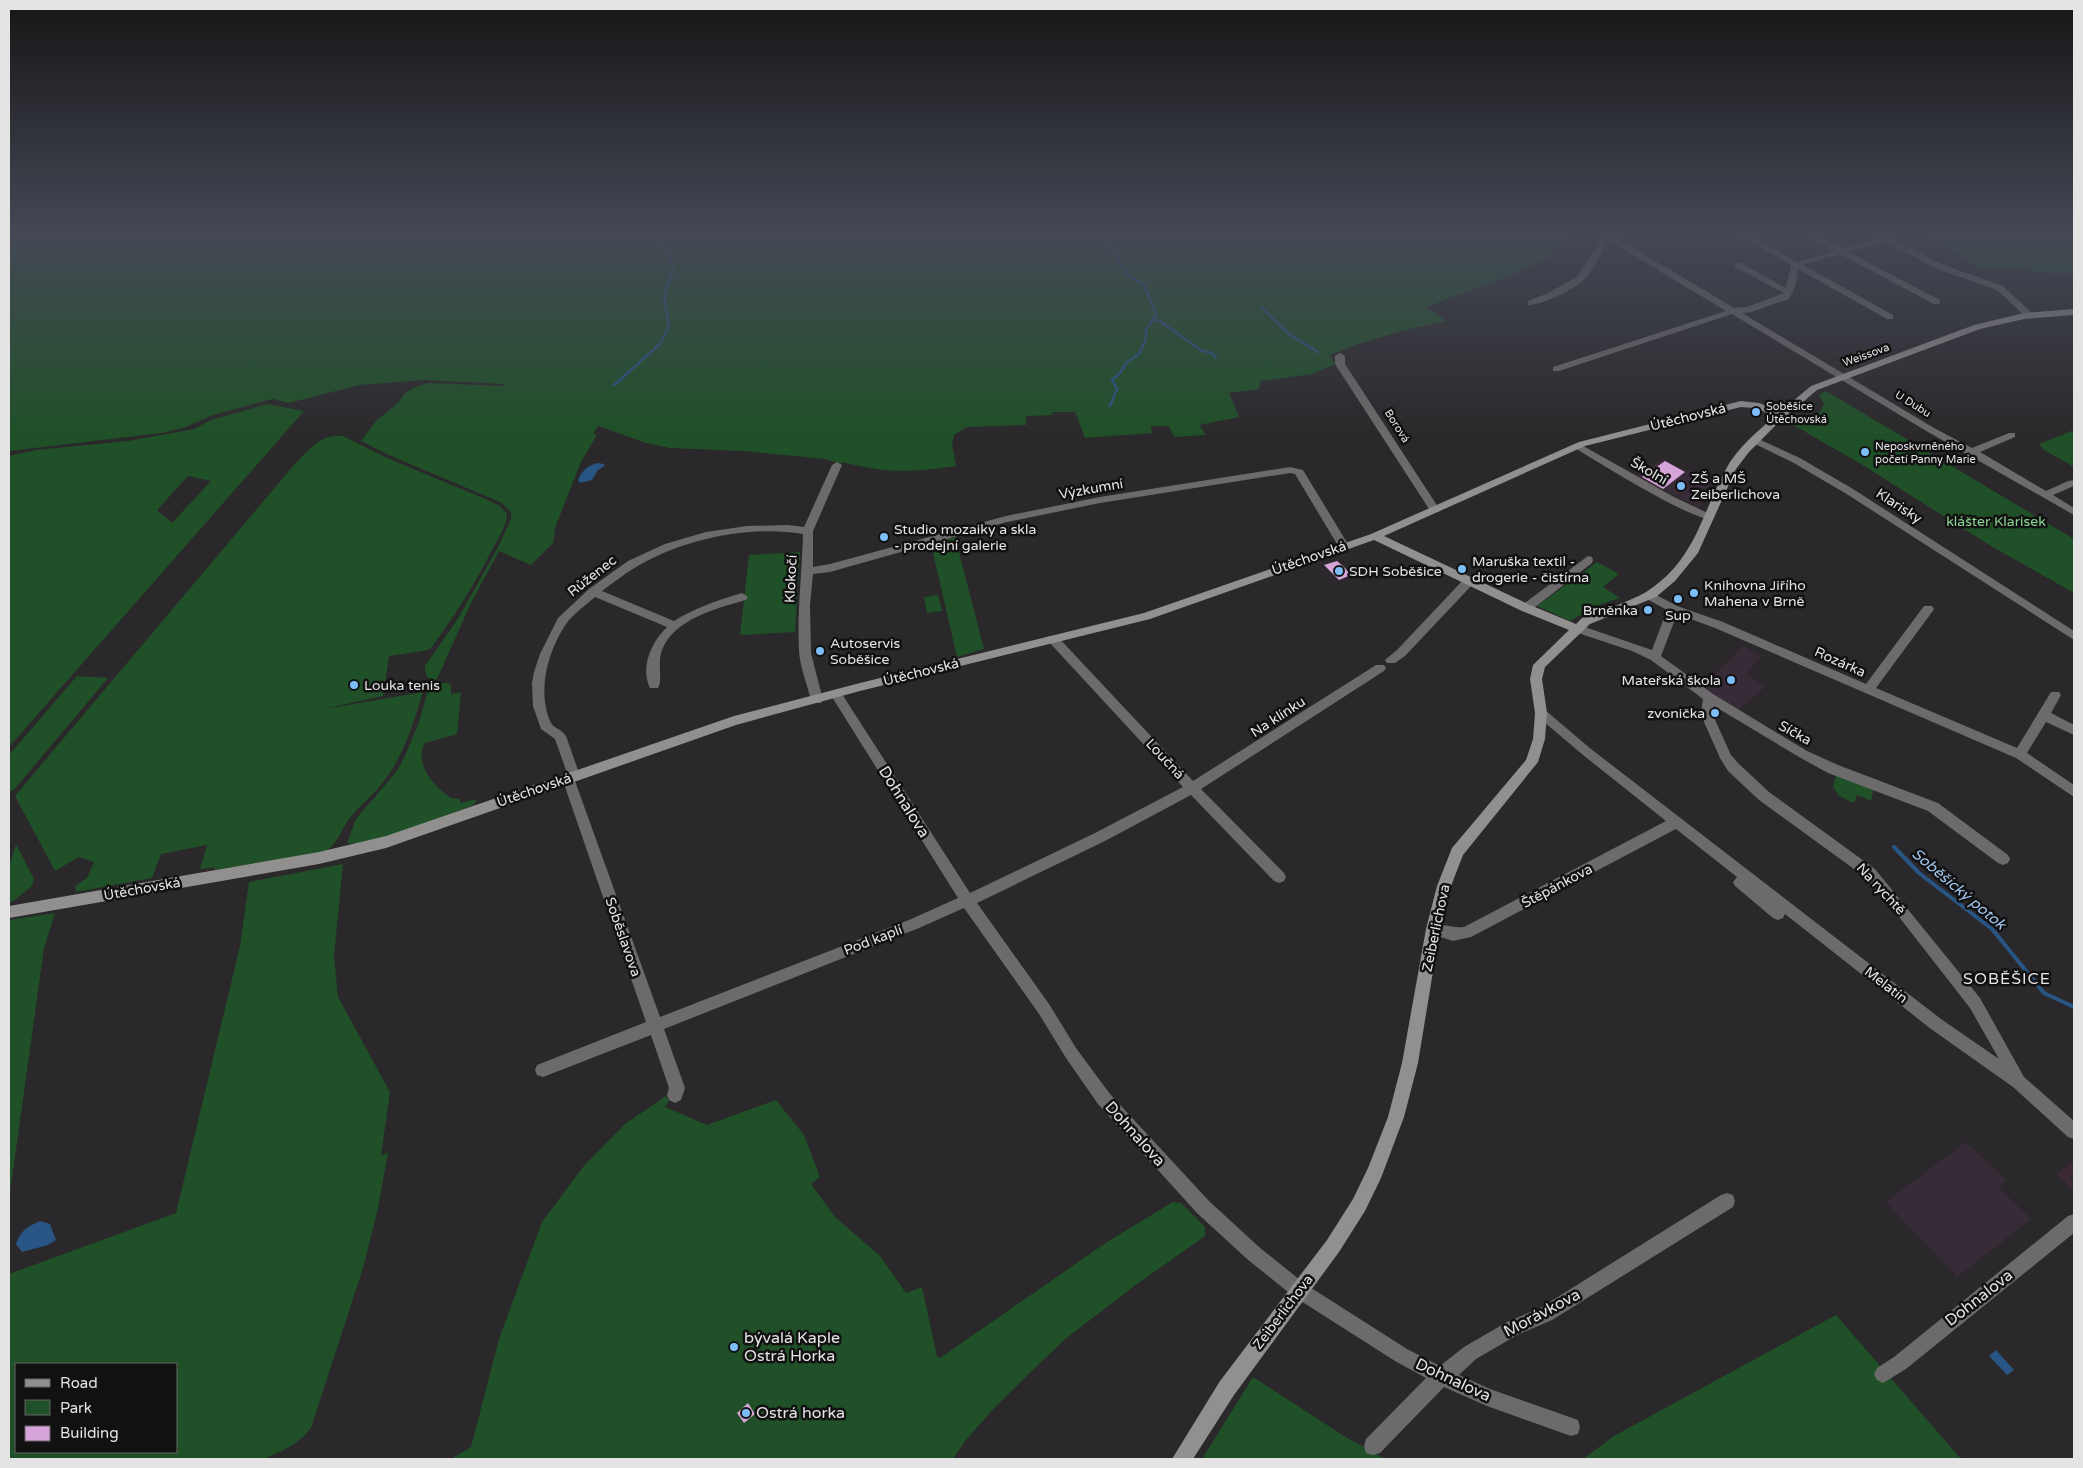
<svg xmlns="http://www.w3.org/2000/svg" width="2083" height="1468" font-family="'Varela Round',sans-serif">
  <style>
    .industrial { fill: #3b2a34 }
    .education { fill: #382b38 }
    .green { fill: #1f5027; fill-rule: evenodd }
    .water { fill: #285583 }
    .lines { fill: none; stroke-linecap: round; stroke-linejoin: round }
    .stream-far1 { stroke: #285583; stroke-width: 2.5 }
    .stream { stroke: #285583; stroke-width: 4 }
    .building { fill: #d6a4d8 }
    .street { fill: #6c6a6a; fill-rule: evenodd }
    .secondary { fill: #928f8f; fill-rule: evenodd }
    .poi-dot { fill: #7dbef9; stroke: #121112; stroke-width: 2 }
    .labels { text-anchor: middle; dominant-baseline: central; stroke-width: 5; stroke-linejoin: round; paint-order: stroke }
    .far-street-label { font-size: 11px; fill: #e5e4e5; stroke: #121112 }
    .far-poi-label { font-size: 11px; fill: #e5e4e5; stroke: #121112; text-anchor: start }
    .street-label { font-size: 14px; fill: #e5e4e5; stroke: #121112 }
    .poi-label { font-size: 14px; fill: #e5e4e5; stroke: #121112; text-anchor: start }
    .park-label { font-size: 14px; fill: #8ad591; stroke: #121112 }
    .water-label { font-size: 15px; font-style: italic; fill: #a1c7f1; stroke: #121112 }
    .near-street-label { font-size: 16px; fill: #e5e4e5; stroke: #121112 }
    .quarter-label { font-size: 16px; letter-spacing: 1px; fill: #e5e4e5; stroke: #121112 }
    .near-poi-label { font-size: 16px; fill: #e5e4e5; stroke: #121112; text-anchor: start }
  </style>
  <rect width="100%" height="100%" fill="#2a282a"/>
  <path class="industrial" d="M2072,1162L2074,1164V1174L2069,1178L2074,1182V1191L2057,1174Z"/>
  <g class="education">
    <path d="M1663,459L1687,472L1690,469L1712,478L1699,508L1635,476Z"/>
    <path d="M1743,646L1761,656L1746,675L1766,686L1738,710L1701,686L1729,661Z"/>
    <path d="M1966,1142L2006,1180L1998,1187L2031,1219L1957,1277L1886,1202Z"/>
  </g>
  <g class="green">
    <path d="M9,233H1565L1556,248L1543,261L1509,276L1426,307L1447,321C1407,329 1368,339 1330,355L1335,364L1312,374L1261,381L1259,389L1229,393L1239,417L1199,425L1206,435L1174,437L1169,426H1151L1152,433L1085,438L1075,412H1052V415L1026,416V425L967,427L954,435L952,445L956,466C911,472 887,474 843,462L841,464L825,459L744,451L670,448L646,443L598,426L593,434L597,435L581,462L555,528L553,543L531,565L499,551L471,603L437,679C427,681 424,674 425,666L459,617L498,547L511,519V512L502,503L389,455L361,441L376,421L399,402L405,393L415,387L429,383L503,386L504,384L425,380L359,385L289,403L273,399L213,415L183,428L162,433L9,451Z"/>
    <path d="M1926,233H2074V273H2052L2018,269H1980Z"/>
    <path d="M1826,391L2074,539V593L1991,546L1861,464L1788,422C1799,417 1819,422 1823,405H1825L1819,395Z"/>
    <path d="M267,404L304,411L9,747V456L36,450L128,441L194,429L211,420ZM188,476L211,481L172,523L157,510Z"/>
    <path d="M2074,430V467L2044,450L2039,444Z"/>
    <path d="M343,436L385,457L490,501L500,506L507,514C507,525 499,537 494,546C475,584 456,614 431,648L428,650L389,656L383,696L319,710L423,692C413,725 403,758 381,785C371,797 359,806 350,818C340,831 340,841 325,852L214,870L215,867L200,869L207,845L161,854L152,878L76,892L75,886L87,878L94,862L79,857L55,871L15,796L293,466C308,451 320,433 343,436Z"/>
    <path d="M955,537L984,649L957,657L931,544Z"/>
    <path d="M800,552L795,632L740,635L749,555Z"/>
    <path d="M1597,562L1619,574L1603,587L1620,598L1598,605L1570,621L1537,606Z"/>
    <path d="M938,595L942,611L927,613L924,597Z"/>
    <path d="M77,676L108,678L13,791L9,790V755Z"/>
    <path d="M430,683H448L451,686V694L461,692L457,734L425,743C413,763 435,788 451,798L460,799V803L475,799L476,802L472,806C446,815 370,847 347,843L356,819L397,771L405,756L419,722Z"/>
    <path d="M1836,775L1874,787L1871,801L1857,795L1854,803L1839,796L1833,787Z"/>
    <path d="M16,844L34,879L32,886L12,902L9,903V867Z"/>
    <path d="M343,864L334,956L338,997L390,1092L381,1156L388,1152L378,1208L363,1268L311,1428C299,1444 282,1451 264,1459H9V1274L176,1213L240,946L249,882ZM16,1364H176V1452H16Z"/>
    <path d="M55,913L44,948L9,1200V920Z"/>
    <path d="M666,1096L669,1101L665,1107L707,1125L776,1100L804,1135L820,1177L811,1184L835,1217L880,1256L906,1293L922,1287L937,1356L940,1358L1107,1242L1173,1202L1181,1203L1205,1227V1236L1133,1287L1064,1340L996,1406L965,1441L953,1459H451L471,1447L499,1339L542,1222L583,1167L625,1124Z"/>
    <path d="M1836,1315L1961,1459H1583L1614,1436Z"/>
    <path d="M1253,1377L1344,1436L1385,1459H1202Z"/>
  </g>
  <g class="water">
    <path d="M597,463L604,464V466L598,470L592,480L580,483L578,480C582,471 587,466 597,463Z"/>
    <path d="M40,1221L50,1224L56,1240L48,1245L22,1252L16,1244C20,1231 28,1226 40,1221Z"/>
    <path d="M1996,1350L2014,1370L2007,1375L1989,1356Z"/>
  </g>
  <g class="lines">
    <g class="stream-far1">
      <path d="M1094,233L1112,250L1128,275L1144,285L1156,315L1146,330V339L1139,354L1127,362L1120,373L1112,380L1117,389L1110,406"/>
      <path d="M1261,307L1290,335L1318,352"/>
      <path d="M1154,320L1160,321L1202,351L1212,353L1216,358"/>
      <path d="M614,385L660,344L669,326L664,296L673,269L671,261L656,233"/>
    </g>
    <path class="stream" d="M1894,847L1919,873L1992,929L2044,993L2074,1007"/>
  </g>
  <g class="building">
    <path d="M1665,461L1685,472L1663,489L1642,477Z"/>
    <path d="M1337,561L1345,568L1351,575L1339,580L1324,565Z"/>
    <path d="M748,1403L755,1414L744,1423L737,1413Z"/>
  </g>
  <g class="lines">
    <g class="street">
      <path d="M1605,233H1613L1612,235L1734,308L1747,307L1784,293L1735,267V263H1741L1786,288L1791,265L1736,233H1747L1797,262L1834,251L1802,233H1813L1842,249L1879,238L1874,233H1883L1941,264L2003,286L2033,314V318H2027L1997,290L1935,268L1885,241L1848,252L1940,300V304H1934L1840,254L1803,265L1893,315V319H1887L1798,269L1795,287L1789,299L1751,312L1742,313L1934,428L1972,448L2009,433H2015V437L1980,452L2046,491L2068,481L2074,480V486L2053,495L2074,508V515L1928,432L1732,314L1559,371H1553V367L1726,311L1608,240C1602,251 1592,273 1583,281C1574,289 1539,306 1528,305V301L1548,293L1577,277Z"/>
      <path d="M1340,353L1345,356V364L1440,510L1439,512H1431L1335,364V356Z"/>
      <path d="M1754,437L1800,458L1853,489L2074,631V640L1845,493L1792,462L1751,442V438Z"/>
      <path d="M1578,443L1674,497L1712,515L1713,517L1712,519C1696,523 1594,460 1575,448L1573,446Z"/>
      <path d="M837,462L842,465L813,531V567L830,564L1006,516L1100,497L1290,467L1303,470L1349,546L1344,550L1340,549L1295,474L1290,473L1100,503L1007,522L830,572L813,574L810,605L811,653L823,700L821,703H813L811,700C807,684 800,667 799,651C797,611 802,573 803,534C748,525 684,539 636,567C624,574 613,583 602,591L674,621C695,608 718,600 742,593L748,597L746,600C717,608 674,619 662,650C657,663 663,680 658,688H650C640,668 651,642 667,627L595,597C586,605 573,614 566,624C548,651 537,690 550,721C552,728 562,729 566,736L580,776L575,781L660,1017L909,920L958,898L832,697L830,694L832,691H840L970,893L1095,833L1183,787L1049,642L1047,639L1049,636H1057L1193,781L1376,665H1384L1386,668L1384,671L1201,789L1284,873L1286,877L1284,881L1279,883L1274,881L1191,795L1105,841L977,903L1049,1004L1076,1048L1110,1094L1209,1201L1259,1247L1305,1284L1407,1349L1440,1366L1464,1347L1507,1322L1540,1308L1721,1195L1727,1193L1733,1195L1735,1201L1733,1207L1552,1320L1519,1334L1476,1359L1459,1375L1490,1389L1578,1420L1580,1427L1578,1434L1571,1436L1487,1406L1444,1387L1380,1453L1373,1455L1366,1453L1364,1446L1366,1439L1426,1378L1395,1361L1293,1296L1247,1259L1197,1213L1098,1104L1066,1058L1039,1014L964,908L919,928L664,1029L685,1088L681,1100L675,1103L669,1100L667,1095L669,1088L651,1035L543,1077L537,1075L535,1070L537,1065L646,1022L562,778L567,773L555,739L541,729L533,706L532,683L534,672L540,654L558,618L589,589L628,561L665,544L706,532L747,526L788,525L804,527L832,465Z"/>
      <path d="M1588,556L1592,557L1593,560L1592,563L1530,611H1522L1520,608L1522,605Z"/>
      <path d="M1469,577L1475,581L1473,584L1405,656L1395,663H1387L1385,660L1397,650L1465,578Z"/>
      <path d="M1649,591L1677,606L1723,622L1866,684L1924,606H1932L1934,609L1932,612L1876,688L2017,748L2051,692H2059L2061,695L2051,713L2074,725V735L2046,722L2027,753L2074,785V797L2016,758L1715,628L1677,614L1661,656L1713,694L1807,751L1838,765L1938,803L2008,855L2010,859L2008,863L2003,865L1998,863L1928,811L1828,773L1799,757L1714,706L1713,712L1716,722L1731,755L1738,763L1769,792L1875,869L1980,998L2024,1077L2074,1121V1139L2068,1137L2013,1087L1931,1029L1785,914L1783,918L1778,920L1773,918L1735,886L1733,882L1737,877L1676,829L1471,937L1453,941L1428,933L1426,929L1428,925C1437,921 1451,929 1464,927L1666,821L1583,755L1537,716L1535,713L1537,710H1545L1591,749L1941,1019L1999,1059L1970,1008L1896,913L1865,877L1759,800L1728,771L1720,758L1704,722L1701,712L1703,699L1651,660L1632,651L1572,631L1570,628L1576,624L1652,650L1667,610L1645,598L1643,595Z"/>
      <path d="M2074,1214V1233L1906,1369L1883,1383L1877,1380L1874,1374L1877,1368L1894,1357L2068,1216Z"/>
    </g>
    <path class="secondary" d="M2074,309V315L2024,319L1980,329L1817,390L1777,424L1749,452L1736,469L1698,553L1675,581L1656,597L1590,624L1545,667L1542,679L1547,713L1545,739L1538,762L1463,855L1451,886L1440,929L1418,1063L1404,1117L1381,1178L1365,1211L1339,1252L1234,1395L1193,1459H1172L1220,1381L1327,1240L1353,1199L1368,1168L1388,1117L1402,1063L1426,929L1437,886L1452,848L1526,760L1533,739L1535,713L1530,679L1533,665L1569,630L1522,611L1374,540L1150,619L860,691L736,725L386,848L319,864L9,918V906L319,852L386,836L734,716L860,683L1144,613L1371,534L1579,442L1741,401L1759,403L1781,411L1811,386L1974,325L2024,313ZM1741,407L1755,408L1775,416C1758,431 1737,448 1726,469C1701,515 1696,558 1649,590C1635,600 1600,611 1582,618L1576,624L1530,605L1384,536L1585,446Z"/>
  </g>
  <linearGradient id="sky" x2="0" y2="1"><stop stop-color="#171617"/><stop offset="0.53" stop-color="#444855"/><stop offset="1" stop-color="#444855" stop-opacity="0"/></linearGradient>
  <rect width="2083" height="439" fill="url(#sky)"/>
  <g class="poi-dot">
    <circle cx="1756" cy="412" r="5"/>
    <circle cx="1865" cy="452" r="5"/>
    <circle cx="1681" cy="486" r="5"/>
    <circle cx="884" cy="537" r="5"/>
    <circle cx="1462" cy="569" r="5"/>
    <circle cx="1339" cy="571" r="5"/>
    <circle cx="1694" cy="593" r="5"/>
    <circle cx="1678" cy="599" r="5"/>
    <circle cx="1648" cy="610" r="5"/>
    <circle cx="820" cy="651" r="5"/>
    <circle cx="1731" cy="680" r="5"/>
    <circle cx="354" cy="685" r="5"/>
    <circle cx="1715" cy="713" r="5"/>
    <circle cx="734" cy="1347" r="5"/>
    <circle cx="746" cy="1413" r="5"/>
  </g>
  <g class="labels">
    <g class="far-street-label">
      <text transform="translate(1866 355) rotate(-20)">Weissova</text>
      <text transform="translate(1913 404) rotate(32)">U Dubu</text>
      <text transform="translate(1397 426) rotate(58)">Borová</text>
    </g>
    <g class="far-poi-label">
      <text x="1766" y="406">Soběšice<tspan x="1766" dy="13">Útěchovská</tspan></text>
      <text x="1875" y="446">Neposkvrněného<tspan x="1875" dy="13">početí Panny Marie</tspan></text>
    </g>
    <g class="street-label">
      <text transform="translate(1688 417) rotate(-14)">Útěchovská</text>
      <text transform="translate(1649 471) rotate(30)">Školní</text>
      <text transform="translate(1091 489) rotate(-10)">Výzkumní</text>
      <text transform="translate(1899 506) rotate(33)">Klarisky</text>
      <text transform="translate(1309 558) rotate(-19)">Útěchovská</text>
      <text transform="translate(592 576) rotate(-38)">Růženec</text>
      <text transform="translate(791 579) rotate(-87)">Klokočí</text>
      <text transform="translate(1840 662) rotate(24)">Rozárka</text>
      <text transform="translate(921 672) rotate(-14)">Útěchovská</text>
      <text transform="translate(1278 717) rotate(-33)">Na klínku</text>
      <text transform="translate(1795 733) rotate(29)">Síčka</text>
      <text transform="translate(1165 759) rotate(47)">Loučná</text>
      <text transform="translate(534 790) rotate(-19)">Útěchovská</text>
      <text transform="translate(1557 886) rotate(-28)">Štěpánkova</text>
      <text transform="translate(142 889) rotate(-10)">Útěchovská</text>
      <text transform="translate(1881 889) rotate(47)">Na rychtě</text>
      <text transform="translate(1436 928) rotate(-78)">Zeiberlichova</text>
      <text transform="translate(623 937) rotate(71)">Soběslavova</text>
      <text transform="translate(873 940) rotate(-21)">Pod kaplí</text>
      <text transform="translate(1886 985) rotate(38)">Melatín</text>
      <text transform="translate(1283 1312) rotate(-53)">Zeiberlichova</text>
    </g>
    <g class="poi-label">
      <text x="1691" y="478">ZŠ a MŠ<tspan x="1691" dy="16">Zeiberlichova</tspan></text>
      <text x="894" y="529">Studio mozaiky a skla<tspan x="894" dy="16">- prodejní galerie</tspan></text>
      <text x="1472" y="561">Maruška textil -<tspan x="1472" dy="16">drogerie - čistírna</tspan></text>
      <text x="1349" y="571">SDH Soběšice</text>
      <text x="1704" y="585">Knihovna Jiřího<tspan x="1704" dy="16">Mahena v Brně</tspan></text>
      <text x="1638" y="610" text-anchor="end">Brněnka</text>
      <text x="1678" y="615" text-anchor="middle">Sup</text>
      <text x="830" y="643">Autoservis<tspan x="830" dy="16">Soběšice</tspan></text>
      <text x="1721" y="680" text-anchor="end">Mateřská škola</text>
      <text x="364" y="685">Louka tenis</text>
      <text x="1705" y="713" text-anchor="end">zvonička</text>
    </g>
    <g class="park-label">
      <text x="1996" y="521">klášter Klarisek</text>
    </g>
    <g class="water-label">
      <text transform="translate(1959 889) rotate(40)">Soběšický potok</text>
    </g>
    <g class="near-street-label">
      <text transform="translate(904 802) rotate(58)">Dohnalova</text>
      <text transform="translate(1135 1134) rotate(48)">Dohnalova</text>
      <text transform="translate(1979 1298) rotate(-38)">Dohnalova</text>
      <text transform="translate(1542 1313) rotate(-28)">Morávkova</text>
      <text transform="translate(1453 1380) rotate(25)">Dohnalova</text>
    </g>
    <g class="quarter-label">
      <text x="2007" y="979">SOBĚŠICE</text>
    </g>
    <g class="near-poi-label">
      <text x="744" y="1338">bývalá Kaple<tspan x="744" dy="18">Ostrá Horka</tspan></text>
      <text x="756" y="1413">Ostrá horka</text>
    </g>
  </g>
  <rect width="2083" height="1468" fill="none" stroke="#e5e4e5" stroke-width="20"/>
  <rect x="15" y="1363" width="162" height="90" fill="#121112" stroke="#666566"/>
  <rect x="25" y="1379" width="25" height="8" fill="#928f8f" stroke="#666566"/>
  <text x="60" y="1388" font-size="15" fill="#e5e4e5">Road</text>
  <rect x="25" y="1400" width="25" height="15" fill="#1f5027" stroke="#666566"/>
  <text x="60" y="1413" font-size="15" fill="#e5e4e5">Park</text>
  <rect x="25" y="1426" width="25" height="15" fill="#d6a4d8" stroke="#666566"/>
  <text x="60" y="1438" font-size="15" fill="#e5e4e5">Building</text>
</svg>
